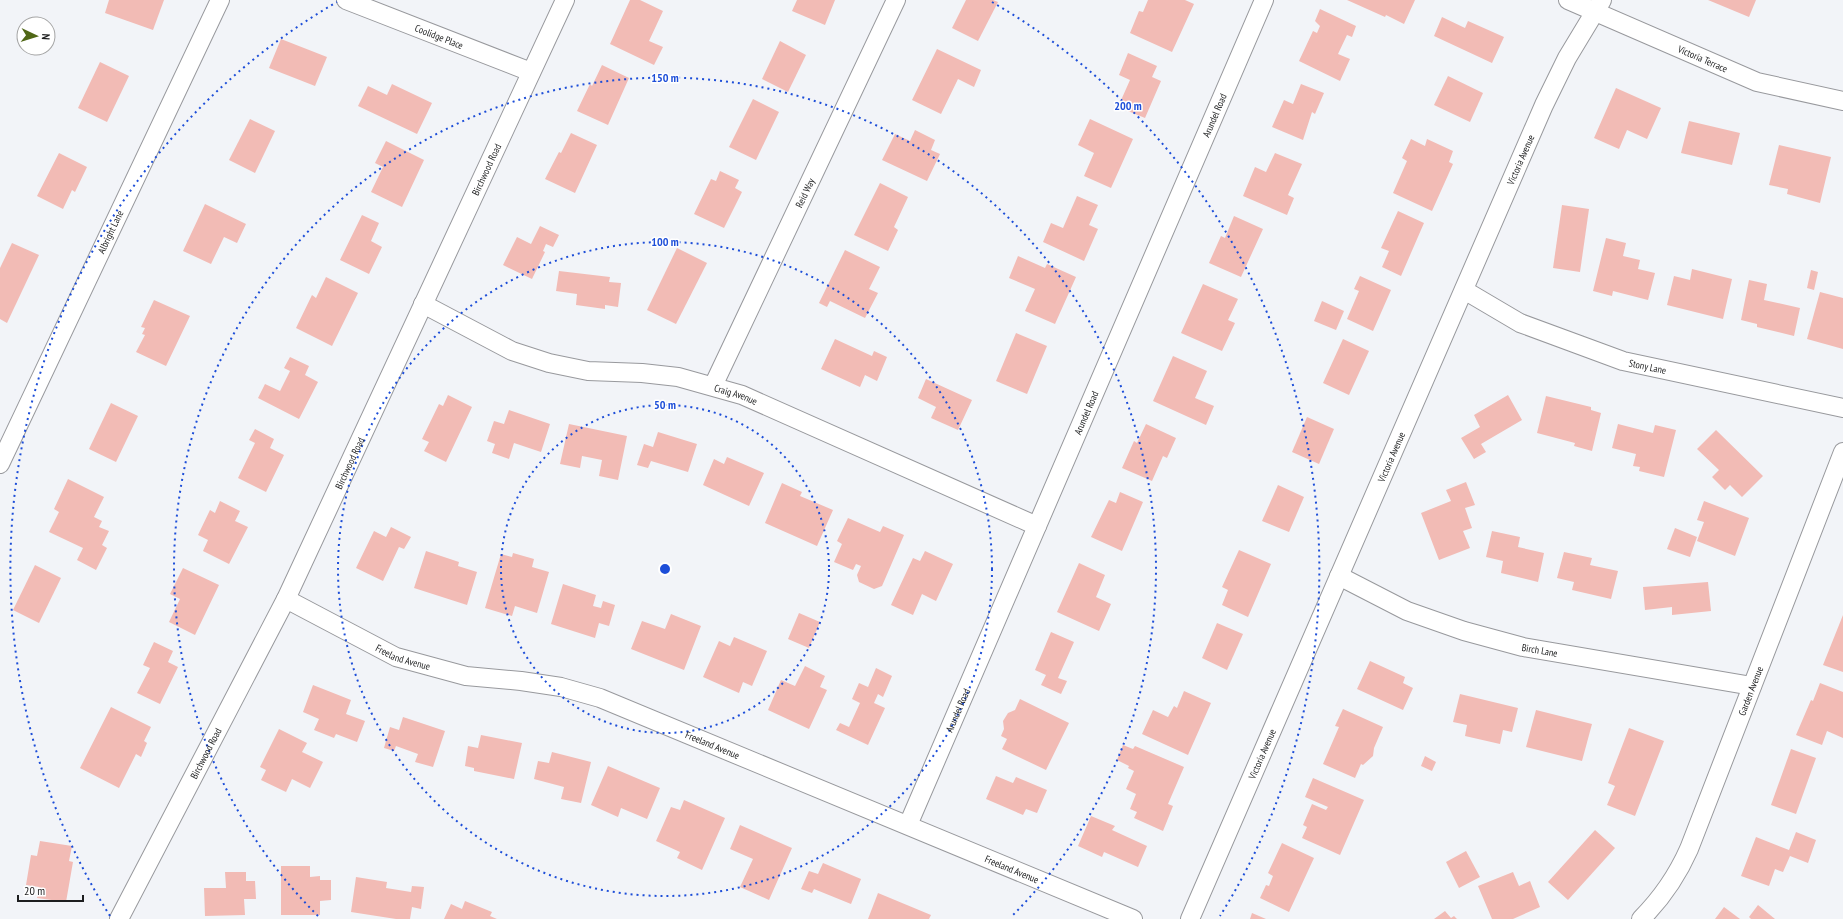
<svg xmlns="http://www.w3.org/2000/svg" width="1843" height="919" font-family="'PT Sans Narrow',sans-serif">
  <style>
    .building { fill: #f2bbb5 }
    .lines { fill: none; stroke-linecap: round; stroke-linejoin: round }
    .street-casing { stroke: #98999d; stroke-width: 20 }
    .street { stroke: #fff; stroke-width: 18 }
    .ring { fill: none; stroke: #1d4ed8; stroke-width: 2; stroke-dasharray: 2 4 }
    .labels { text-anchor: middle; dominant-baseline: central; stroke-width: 3; stroke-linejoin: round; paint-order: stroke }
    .street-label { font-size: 10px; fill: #1d1e1f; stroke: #fff }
    .centre { fill: #1d4ed8; stroke: #fff; stroke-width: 2 }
    .ring-label { font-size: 12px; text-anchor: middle; font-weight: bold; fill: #1d4ed8; stroke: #fff; stroke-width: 3; stroke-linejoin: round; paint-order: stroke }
  </style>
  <rect width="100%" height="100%" fill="#f2f4f8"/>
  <g class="building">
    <path d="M109,0H164L153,30L105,13Z"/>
    <path d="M630,0H640L663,11L649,41L663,47L654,65L610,44Z"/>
    <path d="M797,0H835L825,25L792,11Z"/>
    <path d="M966,0H993L998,2L978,41L952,28Z"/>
    <path d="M1148,0H1185L1194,4L1172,52L1130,33L1139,11L1143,12Z"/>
    <path d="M1347,0H1415L1404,24L1386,15L1385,17Z"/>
    <path d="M1708,0H1756L1749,17Z"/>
    <path d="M1320,9L1356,26L1352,37L1347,35L1338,54L1350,59L1340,81L1299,61L1313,31L1317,33L1320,26L1315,21Z"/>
    <path d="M1442,17L1465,28L1468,21L1504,37L1492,63L1434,36Z"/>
    <path d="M281,39L327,57L315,86L269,68Z"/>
    <path d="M780,41L806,55L788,92L762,79Z"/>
    <path d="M937,49L981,70L974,87L958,79L941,114L912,100Z"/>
    <path d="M1128,53L1157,66L1152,77L1161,81L1145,118L1118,107L1130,80L1119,75Z"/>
    <path d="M100,62L129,76L107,122L78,108Z"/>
    <path d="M602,65L629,78L608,125L577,111L590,84L592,86Z"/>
    <path d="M1448,76L1483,93L1470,122L1434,105Z"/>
    <path d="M392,84L432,103L417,134L358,106L368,86L387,95Z"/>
    <path d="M1301,84L1324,93L1315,114L1312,112L1303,140L1272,127L1284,100L1293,104Z"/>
    <path d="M1616,88L1661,108L1647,139L1627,130L1619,149L1594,138Z"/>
    <path d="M753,99L779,112L756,160L729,147Z"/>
    <path d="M250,119L275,131L255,173L229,160Z"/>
    <path d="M1090,119L1133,139L1111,188L1084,176L1094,153L1078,145Z"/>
    <path d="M1689,121L1740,133L1732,165L1681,153Z"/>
    <path d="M915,130L935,140L931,150L940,154L927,181L882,160L895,134L910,141Z"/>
    <path d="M571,133L597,145L575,193L545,179L559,152L561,153Z"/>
    <path d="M1411,139L1425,146L1427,139L1453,151L1449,162L1453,164L1432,211L1393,193L1407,161L1402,158Z"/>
    <path d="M386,141L424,160L402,207L371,192L383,167L375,163Z"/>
    <path d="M1779,145L1831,157L1820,203L1787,194L1788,189L1769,185Z"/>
    <path d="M59,153L87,167L75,192L72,190L63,209L37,196Z"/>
    <path d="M1275,153L1302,164L1288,195L1294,198L1287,215L1243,196L1255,167L1266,172Z"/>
    <path d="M720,171L739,180L735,188L742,192L724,228L694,214L711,179L716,181Z"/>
    <path d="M880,183L908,197L894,227L898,230L888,251L854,235Z"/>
    <path d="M1077,196L1098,205L1089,225L1098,229L1084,261L1043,242L1051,223L1063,228Z"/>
    <path d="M205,204L246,224L237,243L224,237L211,264L183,251Z"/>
    <path d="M1562,205L1589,209L1580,272L1553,268Z"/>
    <path d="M1398,211L1424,223L1401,276L1382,267L1389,251L1381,248Z"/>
    <path d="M362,215L379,223L371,241L382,247L369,274L340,260Z"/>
    <path d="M1234,216L1263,229L1241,277L1209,263L1221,236L1225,238Z"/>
    <path d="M540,226L559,235L553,247L546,244L543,251L545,252L532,279L503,265L517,237L531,244Z"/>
    <path d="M1606,238L1626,243L1623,256L1640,260L1638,269L1655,273L1648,300L1613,291L1612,296L1593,291Z"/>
    <path d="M12,243L39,255L7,323L0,319V268Z"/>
    <path d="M677,248L707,263L676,324L647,310Z"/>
    <path d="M845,250L880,267L869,289L878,293L865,318L830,301L827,307L819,303Z"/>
    <path d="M1018,256L1045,268L1047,264L1076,277L1055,324L1025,311L1035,289L1009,278Z"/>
    <path d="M1692,269L1732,279L1723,319L1667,305L1674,276L1690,280Z"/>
    <path d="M1811,270L1818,272L1814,290L1807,288Z"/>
    <path d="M559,271L610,277L609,282L621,283L618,307L605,305V309L576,305L577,294L556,291Z"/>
    <path d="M1360,276L1391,290L1373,331L1347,319L1359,291L1354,289Z"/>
    <path d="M326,277L358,293L332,346L296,328L312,295L316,298Z"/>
    <path d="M1749,280L1767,284L1764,300L1800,308L1794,336L1757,327V324L1741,320Z"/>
    <path d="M1203,284L1238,299L1228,320L1235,323L1222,351L1181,333Z"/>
    <path d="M1820,292L1843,298V349L1807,339Z"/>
    <path d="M154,300L190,316L166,366L136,352L145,335L142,334L145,328L141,327Z"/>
    <path d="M1322,301L1344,311L1336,330L1314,321Z"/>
    <path d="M1016,333L1047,346L1027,394L996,381Z"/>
    <path d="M835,339L872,356L874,351L887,357L877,381L865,375L860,387L821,369Z"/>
    <path d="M1343,339L1369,351L1349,395L1323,383Z"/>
    <path d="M1173,356L1207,371L1195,398L1214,406L1206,425L1153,401Z"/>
    <path d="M290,357L309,366L305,375L318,382L299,419L258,398L265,384L280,391L290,371L284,368Z"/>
    <path d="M926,379L972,400L958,430L931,418L936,407L918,398Z"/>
    <path d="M448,395L472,407L446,462L424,451L429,442L422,439L439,404L443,406Z"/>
    <path d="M1508,395L1522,420L1481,444L1486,452L1474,459L1461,438L1480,427L1474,415Z"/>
    <path d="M1546,396L1591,407V410L1601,413L1592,451L1574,446L1575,443L1537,433Z"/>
    <path d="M111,403L138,416L116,462L89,449Z"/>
    <path d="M509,410L550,424L541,452L514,443L509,459L492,453L495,444L487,441L494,421L504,424Z"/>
    <path d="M1307,417L1334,429L1319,464L1292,452Z"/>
    <path d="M569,424L627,436L618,480L599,476L602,460L582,456L580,468L560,464Z"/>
    <path d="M1146,424L1176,438L1167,458L1163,456L1152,481L1122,468L1134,441L1137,443Z"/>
    <path d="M1618,424L1653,433L1655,425L1676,430L1664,477L1639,471L1640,467L1633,466L1636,454L1612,448Z"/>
    <path d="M255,429L274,439L270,448L284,455L266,492L238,478L255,443L249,440Z"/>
    <path d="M1716,430L1763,476L1742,497L1730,485L1725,490L1712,477L1719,470L1697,449Z"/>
    <path d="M658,432L697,444L688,472L651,461L648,468L637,465L644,444L653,447Z"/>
    <path d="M727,457L764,473L749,506L703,485L714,459L724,464Z"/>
    <path d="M68,479L104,497L94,517L102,521L99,527L109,531L102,545L107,548L96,570L77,560L83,548L49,532L59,512L54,509Z"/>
    <path d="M1466,482L1475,505L1465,508L1472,528L1463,531L1470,548L1439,560L1421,513L1451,501L1446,490Z"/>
    <path d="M782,483L802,492L800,496L833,510L817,546L765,523Z"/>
    <path d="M1278,485L1304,497L1289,532L1262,521Z"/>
    <path d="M1120,492L1143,502L1122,551L1091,537L1109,500L1116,503Z"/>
    <path d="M220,501L240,511L235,521L248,527L229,564L203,551L208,540L198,535L210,510L215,513Z"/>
    <path d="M1704,501L1749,518L1735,556L1697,541L1704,522L1697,520Z"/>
    <path d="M848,518L880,532L883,526L904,535L882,586L874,589L859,582L857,575L861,566L856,564L853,570L834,562L842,544L837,541Z"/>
    <path d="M391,527L411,537L404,549L399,547L383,581L356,568L374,531L386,537Z"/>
    <path d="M1675,528L1697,537L1690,557L1667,549Z"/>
    <path d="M1492,531L1520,537L1518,547L1544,553L1538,582L1501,573L1503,561L1486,557Z"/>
    <path d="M1239,550L1271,564L1248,617L1222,605L1228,590L1222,587Z"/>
    <path d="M426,551L459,562L458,566L477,572L467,605L414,588Z"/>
    <path d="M925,551L953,564L936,601L922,594L913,615L891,605L913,558L920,561Z"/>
    <path d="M1564,552L1592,558L1590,565L1618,571L1611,599L1572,590L1574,582L1557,578Z"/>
    <path d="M513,553L534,559L532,567L549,572L537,613L515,606L512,616L485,608L501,554L512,557Z"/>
    <path d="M1079,563L1105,575L1096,597L1111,604L1099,631L1057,612Z"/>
    <path d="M35,565L61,578L39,623L13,610Z"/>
    <path d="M183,568L219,585L195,635L169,622L180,599L170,594Z"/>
    <path d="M1708,582L1711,611L1672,615V607L1645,610L1643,587Z"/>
    <path d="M563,584L596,595L593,606L601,608L603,601L615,605L609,626L599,623L595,638L551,624Z"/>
    <path d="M799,613L820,622L809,648L788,639Z"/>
    <path d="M671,614L701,626L684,670L631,649L642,621L665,629Z"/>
    <path d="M1843,615V672L1823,665Z"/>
    <path d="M1217,623L1243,634L1227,670L1202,658Z"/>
    <path d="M1051,632L1074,642L1058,678L1067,681L1061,694L1041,685L1046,675L1035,670Z"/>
    <path d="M734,637L767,651L752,686L743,682L739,693L703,677L719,641L730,646Z"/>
    <path d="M154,642L173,651L168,662L178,667L160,704L137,693L150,668L143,665Z"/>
    <path d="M1370,661L1405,677L1403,683L1413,688L1403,710L1357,689Z"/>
    <path d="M805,666L825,676L820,687L827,690L809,729L768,710L781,680L795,686Z"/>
    <path d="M876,668L892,676L883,697L878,694L874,703L885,708L868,745L836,730L840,723L849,727L860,703L852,699L859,683L868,687Z"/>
    <path d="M1820,683L1843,692V738L1827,731L1822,745L1796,735L1811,700L1813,701Z"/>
    <path d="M313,685L351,700L346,714L365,721L357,742L336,734L334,738L314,730L319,719L303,712Z"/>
    <path d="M1184,691L1211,703L1188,755L1142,734L1153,710L1168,717L1174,706L1177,708Z"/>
    <path d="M1460,694L1518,708L1512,732L1503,730L1500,744L1465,736L1467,725L1453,722Z"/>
    <path d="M1020,699L1069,723L1046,770L1002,749L1007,739L1001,736L1004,729L1003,721L1008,713L1015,710Z"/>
    <path d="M111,707L151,727L144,741L147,743L141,757L136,754L119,788L80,768Z"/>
    <path d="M1343,709L1383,727L1374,748L1373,756L1363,765L1361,764L1355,778L1323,764L1339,727L1335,726Z"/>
    <path d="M1536,710L1592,724L1582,761L1526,747Z"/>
    <path d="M403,717L445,731L433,767L415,762L418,754L396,746L394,751L384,748L390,727L399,730Z"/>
    <path d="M1629,728L1664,741L1635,816L1607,805L1615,786L1608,783Z"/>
    <path d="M279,729L307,743L302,752L323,762L310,788L292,779L286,792L261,780L266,770L260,767Z"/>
    <path d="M481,735L522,743L514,779L474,771V768L465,766L468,746L478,748Z"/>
    <path d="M1123,745L1133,749L1135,746L1184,767L1168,804L1173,806L1163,831L1134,818L1137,812L1130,809L1136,794L1126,789L1134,771L1128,768L1129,766L1117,760Z"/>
    <path d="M1791,749L1816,758L1796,814L1771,805Z"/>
    <path d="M552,752L591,762L581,803L561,799L564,787L534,779L538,761L549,763Z"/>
    <path d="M1425,756L1436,762L1432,771L1421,766Z"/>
    <path d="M608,766L660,788L647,819L621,808L618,817L591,805Z"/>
    <path d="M996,776L1013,783L1016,777L1047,790L1037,813L1026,809L1023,815L986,799Z"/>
    <path d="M1313,778L1364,800L1340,855L1302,838L1307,827L1303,825L1312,804L1326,810L1328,807L1305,797Z"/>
    <path d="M684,800L725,818L702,870L677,858L680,852L656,841L671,807L680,810Z"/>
    <path d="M1091,816L1115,826L1112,830L1147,846L1138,867L1104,852L1102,857L1078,846Z"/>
    <path d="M740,825L792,848L769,900L740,887L753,859L730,849Z"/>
    <path d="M1595,830L1615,848L1568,900L1548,882Z"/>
    <path d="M1796,832L1816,840L1808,863L1790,856L1783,872L1775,869L1769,886L1741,876L1756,837L1789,850Z"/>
    <path d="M40,841L72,846L69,861L73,862L66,902L37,898L39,887L26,885L31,855L37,856Z"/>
    <path d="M1282,843L1314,858L1289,912L1260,898L1266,885L1269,886L1273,876L1268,873Z"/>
    <path d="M1466,851L1480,877L1459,888L1446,862Z"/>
    <path d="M823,863L861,879L851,904L814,889L812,893L801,889L809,871L818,874Z"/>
    <path d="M281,866H310V877L320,876V880H331V900L320,901V915H281Z"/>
    <path d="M225,872H246V881H255L256,899H244L245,915L205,916L204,888H226Z"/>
    <path d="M1513,872L1519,886L1530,881L1540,907L1513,919H1492L1478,886Z"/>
    <path d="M356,877L387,882L386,888L411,892L412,886L424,887L421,909L412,907L410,919H396L351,912Z"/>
    <path d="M878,893L931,915L929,919H868Z"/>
    <path d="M465,901L492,912L490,916L497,919H444L451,904L462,909Z"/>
    <path d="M1758,905L1775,919H1751L1749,917Z"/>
    <path d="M1724,907L1740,919H1715Z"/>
    <path d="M1445,911L1451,918L1454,916L1457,919H1434Z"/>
    <path d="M1252,913L1266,919H1250Z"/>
  </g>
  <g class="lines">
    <g class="street-casing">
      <g id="street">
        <path id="s1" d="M346,0L531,72"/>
        <path id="s2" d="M1568,0L1757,82L1843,101"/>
        <path id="s3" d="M1464,290L1520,323L1623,361L1843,408"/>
        <path id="s4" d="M423,304L512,351L549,363L588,371L642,373L678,377L742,395L1037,526"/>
        <path id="s5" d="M713,386L896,0"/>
        <path id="s6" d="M0,464L220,0"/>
        <path id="s7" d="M1339,576L1407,611L1464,631L1523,647L1752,686"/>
        <path id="s8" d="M286,599L396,657L466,676L521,681L561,687L600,698L1133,919"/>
        <path id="s9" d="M908,825L1264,0"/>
        <path id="s10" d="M119,919L286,599L565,0"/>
        <path id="s11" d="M1190,919L1544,105L1567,58L1602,0"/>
        <path id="s12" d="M1641,919C1662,898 1677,876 1689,849L1843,452"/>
      </g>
    </g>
    <use href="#street" class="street"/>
  </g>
  <g class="ring">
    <circle cx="665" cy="569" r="164"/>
    <circle cx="665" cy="569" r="327"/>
    <path d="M318 916A491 491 0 1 1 1012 916"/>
    <path d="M110 916A655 655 0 0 1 337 2M992 2A655 655 0 0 1 1220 916"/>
  </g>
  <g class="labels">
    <g class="street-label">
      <text stroke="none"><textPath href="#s1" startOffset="100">Coolidge Place</textPath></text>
      <text stroke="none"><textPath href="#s2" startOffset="147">Victoria Terrace</textPath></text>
      <text stroke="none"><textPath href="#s9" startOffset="773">Arundel Road</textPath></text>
      <text stroke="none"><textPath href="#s11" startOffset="828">Victoria Avenue</textPath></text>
      <text stroke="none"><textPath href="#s10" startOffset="835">Birchwood Road</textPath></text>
      <text stroke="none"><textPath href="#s5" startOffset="214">Reid Way</textPath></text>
      <text stroke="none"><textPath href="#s6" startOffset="257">Albright Lane</textPath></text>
      <text stroke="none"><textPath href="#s3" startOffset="200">Stony Lane</textPath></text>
      <text stroke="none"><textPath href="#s4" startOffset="330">Craig Avenue</textPath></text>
      <text stroke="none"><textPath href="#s9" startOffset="449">Arundel Road</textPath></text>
      <text stroke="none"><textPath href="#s11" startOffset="504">Victoria Avenue</textPath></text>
      <text stroke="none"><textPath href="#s10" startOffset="511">Birchwood Road</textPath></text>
      <text stroke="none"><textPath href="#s7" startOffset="215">Birch Lane</textPath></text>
      <text stroke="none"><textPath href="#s8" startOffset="131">Freeland Avenue</textPath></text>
      <text stroke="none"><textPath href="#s12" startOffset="255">Garden Avenue</textPath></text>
      <text stroke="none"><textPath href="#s9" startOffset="125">Arundel Road</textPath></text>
      <text stroke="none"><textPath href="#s8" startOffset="455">Freeland Avenue</textPath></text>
      <text stroke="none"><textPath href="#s10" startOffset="187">Birchwood Road</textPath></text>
      <text stroke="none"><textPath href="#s11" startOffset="180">Victoria Avenue</textPath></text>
      <text stroke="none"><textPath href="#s8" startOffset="779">Freeland Avenue</textPath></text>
    </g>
  </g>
  <circle cx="665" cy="569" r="6" class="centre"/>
  <g class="ring-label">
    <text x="665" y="82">150 m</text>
    <text x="1128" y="110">200 m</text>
    <text x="665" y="246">100 m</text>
    <text x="665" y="409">50 m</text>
  </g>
  <g transform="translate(36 36) rotate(94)"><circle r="19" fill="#ffffff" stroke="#a5a5a5"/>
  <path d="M0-3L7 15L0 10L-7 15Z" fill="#506716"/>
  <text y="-6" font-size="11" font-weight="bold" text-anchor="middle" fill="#1d1e1f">N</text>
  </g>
  <path d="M18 895v6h65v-6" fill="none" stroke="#1d1e1f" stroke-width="2"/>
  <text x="24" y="895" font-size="12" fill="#1d1e1f" stroke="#ffffff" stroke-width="3" paint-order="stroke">20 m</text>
</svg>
